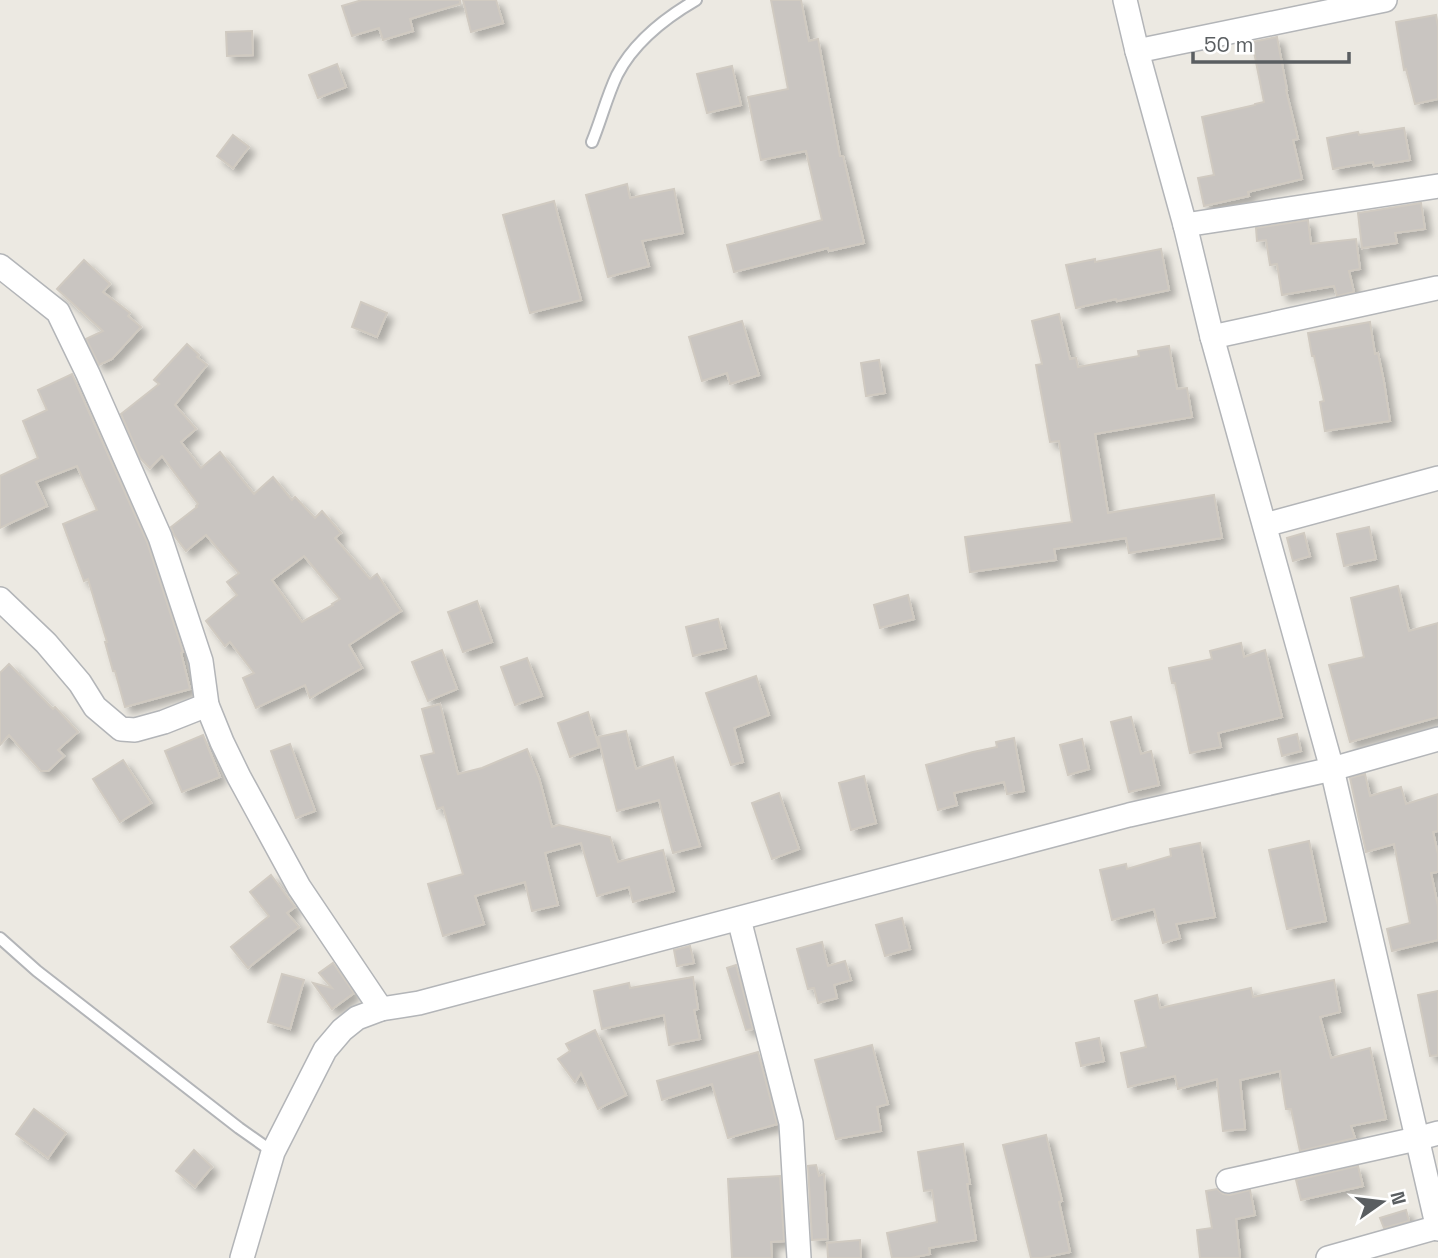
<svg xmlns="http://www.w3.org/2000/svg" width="1438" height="1258" font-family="'Space Grotesk',sans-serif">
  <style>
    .building { fill: #c9c5c1; stroke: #d0cac1; stroke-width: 2; fill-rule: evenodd; filter: url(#shadow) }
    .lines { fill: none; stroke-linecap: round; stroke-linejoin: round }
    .service-casing { stroke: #b3b5b8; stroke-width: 14 }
    .minor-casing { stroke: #b3b5b8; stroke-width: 26 }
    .service { stroke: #fff; stroke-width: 10 }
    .minor { stroke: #fff; stroke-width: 23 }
  </style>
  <defs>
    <filter id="shadow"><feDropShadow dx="6" dy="6" stdDeviation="3.5" flood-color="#0004"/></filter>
  </defs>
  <rect width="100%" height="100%" fill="#ece9e2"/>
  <g class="building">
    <path d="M362,0H460V4L410,19L413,31L383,40L379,28L352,36L342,6Z"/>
    <path d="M463,0H496L503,23L471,32Z"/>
    <path d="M771,0H801L809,41L818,39L840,156H843L864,243L829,251L828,248L734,272L727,245L822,220L806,151L761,160L748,97L788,89Z"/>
    <path d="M1436,15L1438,27V99L1415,104L1406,69L1404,70L1396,22Z"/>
    <path d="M252,31L253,55L227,56L226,32Z"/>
    <path d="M1277,37L1287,90H1286L1298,139L1293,140L1302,179L1248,192L1249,196L1204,206L1198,178L1214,175L1202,117L1255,105V104L1264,102L1252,42Z"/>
    <path d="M337,64L346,87L318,98L309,75Z"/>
    <path d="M732,66L741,105L707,113L697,74Z"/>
    <path d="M1404,128L1410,160L1374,166L1373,162L1333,169L1327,138L1358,132L1359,135Z"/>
    <path d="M233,135L249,147L233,168L217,156Z"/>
    <path d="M627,184L630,198L674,189L683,233L642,241L649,266L608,277L586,195Z"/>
    <path d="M554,201L581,300L530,313L503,215Z"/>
    <path d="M1421,203L1425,229L1395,233L1397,243L1362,248L1358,213Z"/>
    <path d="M1308,220L1311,244L1356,239L1360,269L1349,271L1354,292L1337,296L1334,286L1282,295L1277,264L1270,265L1266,240L1257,241L1256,228Z"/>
    <path d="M1161,249L1169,290L1117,301L1116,299L1076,308L1066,265L1095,259V262Z"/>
    <path d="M84,260L110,284L103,292L130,313L128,316L141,327L112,359L99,365L86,339L103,331L57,289Z"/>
    <path d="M361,302L387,313L377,337L352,327Z"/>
    <path d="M1059,314L1070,359L1076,358L1078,367L1139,356L1138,351L1169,346L1177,389L1187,388L1192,417L1095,434L1108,513L1214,495L1222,538L1129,553L1126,538L1054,549L1056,560L970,572L965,537L1072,522L1059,441L1050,442L1036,365L1042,364L1032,321Z"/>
    <path d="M742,321L759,375L730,384L727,373L702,381L689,337Z"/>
    <path d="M1370,322L1375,354L1378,353L1384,382L1390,421L1325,431L1320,402L1324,401L1314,356H1312L1308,333Z"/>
    <path d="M187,344L199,355L197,357L207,365L175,405L196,429L181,442L201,468L220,452L254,494L273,477L292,500L295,497L315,518L322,511L341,533L335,538L370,579L377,574L401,611L349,645L362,668L310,698L305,685L256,708L243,678L254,673L230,642L225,646L206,621L237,595L227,582L239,573L206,535L186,551L174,535L171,527L197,507L196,506L198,504L162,456L150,468L140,458L121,414L159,384L154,380ZM304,556L340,599L332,604L333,605L302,622L272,580Z"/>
    <path d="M879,360L885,393L866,396L861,363Z"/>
    <path d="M72,374L147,542L183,652L181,653L190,689L125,707L115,671H113L105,642H107L88,579L84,581L63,524L97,510L77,466L36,482L47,506L0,528V476L38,458L23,421L47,410L38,390Z"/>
    <path d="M1369,527L1376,559L1344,566L1337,534Z"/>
    <path d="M1304,533L1310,556L1293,561L1287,538Z"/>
    <path d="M1398,586L1409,631L1438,623V717L1350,742L1329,665L1364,657L1351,598Z"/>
    <path d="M908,595L914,619L880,628L874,605Z"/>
    <path d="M477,601L492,642L463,652L448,612Z"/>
    <path d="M718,619L726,648L693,656L686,627Z"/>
    <path d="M1241,643L1244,657L1265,650L1282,717L1218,733L1221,747L1190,753L1175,683H1172L1169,668L1212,659L1210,651Z"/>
    <path d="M442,650L457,689L428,701L412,662Z"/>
    <path d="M527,658L542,696L515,705L501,667Z"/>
    <path d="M9,664L53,709L55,707L78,732L58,750L64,756L48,771H41L9,735L0,745V673Z"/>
    <path d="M756,676L769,715L734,728L743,762L731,765L706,693Z"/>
    <path d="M440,704L458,774L482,768L527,749L539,778L552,827L559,825L610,837L618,862L663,850L674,891L633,902L629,887L597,896L581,843L545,853L558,905L532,911L525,882L475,896L484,924L443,936L428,884L463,874L443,807L437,809L421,756L434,753L422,709Z"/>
    <path d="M588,712L599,747L570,757L558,723Z"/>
    <path d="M1131,717L1141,754L1151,751L1159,785L1129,792L1111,722Z"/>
    <path d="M626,731L636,769L673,757L700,846L673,853L659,800L617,811L598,737Z"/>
    <path d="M1297,734L1301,751L1282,756L1278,739Z"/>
    <path d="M203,735L220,777L182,792L165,751Z"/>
    <path d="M1014,738L1024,791L1007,794L1004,782L954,793L957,805L938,810L926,765L973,752L997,747L996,742Z"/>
    <path d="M1082,739L1089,769L1068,775L1060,745Z"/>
    <path d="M290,744L315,811L296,818L271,751Z"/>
    <path d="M123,760L151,803L120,822L93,779Z"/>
    <path d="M1365,774L1370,796L1401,787L1406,804L1438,794V831L1433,832L1438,854V872L1431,873L1438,906V940L1392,951L1387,929L1410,923L1394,844L1366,852L1350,778Z"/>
    <path d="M864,776L876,823L851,830L839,783Z"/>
    <path d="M779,793L799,849L772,859L752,803Z"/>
    <path d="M1309,841L1326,921L1287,929L1269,850Z"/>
    <path d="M1200,843L1215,917L1176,924L1180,938L1163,943L1154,909L1112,920L1100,870L1126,864L1127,869L1171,856L1170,849Z"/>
    <path d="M271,875L295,907L287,913L299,927L248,968L231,947L269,916L250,892Z"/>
    <path d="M902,918L910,949L885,956L876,925Z"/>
    <path d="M822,942L828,966L845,961L851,980L834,985L837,998L818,1003L814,988L808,989L797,949Z"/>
    <path d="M690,946L694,963L677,966L674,950Z"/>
    <path d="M333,963L354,993L332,1009L313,983L332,988L319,973Z"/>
    <path d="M736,965L753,1029L746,1030L727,968Z"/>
    <path d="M282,974L304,980L290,1029L268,1022Z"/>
    <path d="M693,977L698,1009L694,1010L700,1039L669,1045L664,1015L602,1029L594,991L629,983L630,988Z"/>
    <path d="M1334,980L1340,1012L1320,1017L1331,1058L1370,1048L1386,1119L1351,1126L1355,1138L1300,1151L1291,1109H1286L1280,1071L1240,1080L1245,1129L1223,1131L1217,1079L1178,1089L1175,1076L1128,1087L1121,1053L1146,1047L1135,1001L1157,995L1160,1008L1251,988L1253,997Z"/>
    <path d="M1438,991V1055L1430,1056L1418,995Z"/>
    <path d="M595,1030L626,1095L598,1109L581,1073L575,1082L558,1059L570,1051L566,1044Z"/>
    <path d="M1099,1038L1104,1061L1081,1066L1076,1043Z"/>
    <path d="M872,1045L888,1104L877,1107L881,1131L836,1139L815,1060Z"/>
    <path d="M758,1052L777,1124L728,1138L712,1084L662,1100L657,1081Z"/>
    <path d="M34,1109L66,1133L48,1158L16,1134Z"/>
    <path d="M1046,1135L1062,1201L1059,1202L1070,1252L1042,1258H1031L1003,1145Z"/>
    <path d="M963,1144L970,1184H967L976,1240L929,1248L930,1254L911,1258H892L887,1233L937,1222L932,1190L924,1191L918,1152Z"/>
    <path d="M194,1150L212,1167L195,1187L176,1171Z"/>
    <path d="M816,1165L819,1176L824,1174L828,1239L812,1240L808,1166Z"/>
    <path d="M1358,1166L1363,1186L1301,1200L1296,1180Z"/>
    <path d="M780,1176L784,1241L771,1242L772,1258H732L728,1179Z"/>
    <path d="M1217,1189L1223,1194L1230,1195L1250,1190L1255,1215L1236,1219L1240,1258H1200L1197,1230L1212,1228L1206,1191Z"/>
    <path d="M1406,1210L1409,1221L1384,1228L1380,1218Z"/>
    <path d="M860,1240L861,1258H828L827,1243Z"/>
  </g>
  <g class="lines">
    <g class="service-casing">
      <g id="service">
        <path d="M592,142C601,120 607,96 617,75C634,42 665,18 696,0"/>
        <path d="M0,938L37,971L239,1128L273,1152"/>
      </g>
    </g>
    <g class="minor-casing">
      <g id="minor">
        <path d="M1125,0L1137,51L1185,225L1212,337L1332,769L1438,1229"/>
        <path d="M1137,51L1385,0"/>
        <path d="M1185,225L1438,186"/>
        <path d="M0,266L58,312L88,374L160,537L201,661L207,705L222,742L239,777L299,887L381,1009L419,1003L1023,843L1129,815L1332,769L1438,739"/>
        <path d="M1212,337L1437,288"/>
        <path d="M1265,525L1438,478"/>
        <path d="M0,599L46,643L80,683L95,707L121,729L135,730L164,722L207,705"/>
        <path d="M739,919L791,1123L799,1258"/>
        <path d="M1228,1181L1416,1139L1438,1133"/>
        <path d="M242,1258L273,1152L325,1050L342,1030L357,1018L381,1009"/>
        <path d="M1328,1258L1438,1227"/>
      </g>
    </g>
    <use href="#service" class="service"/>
    <use href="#minor" class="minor"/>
  </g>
  <g transform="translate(1382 1202) rotate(76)" stroke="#ffffff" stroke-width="5" paint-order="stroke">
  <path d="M0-5L12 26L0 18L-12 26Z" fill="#5a5e61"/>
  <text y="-10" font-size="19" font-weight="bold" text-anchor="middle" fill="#5a5e61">N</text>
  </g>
  <path d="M1193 52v10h156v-10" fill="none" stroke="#5a5e61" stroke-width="3.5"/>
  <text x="1204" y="52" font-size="21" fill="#5a5e61" stroke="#ffffff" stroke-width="5" paint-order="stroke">50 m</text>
</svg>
